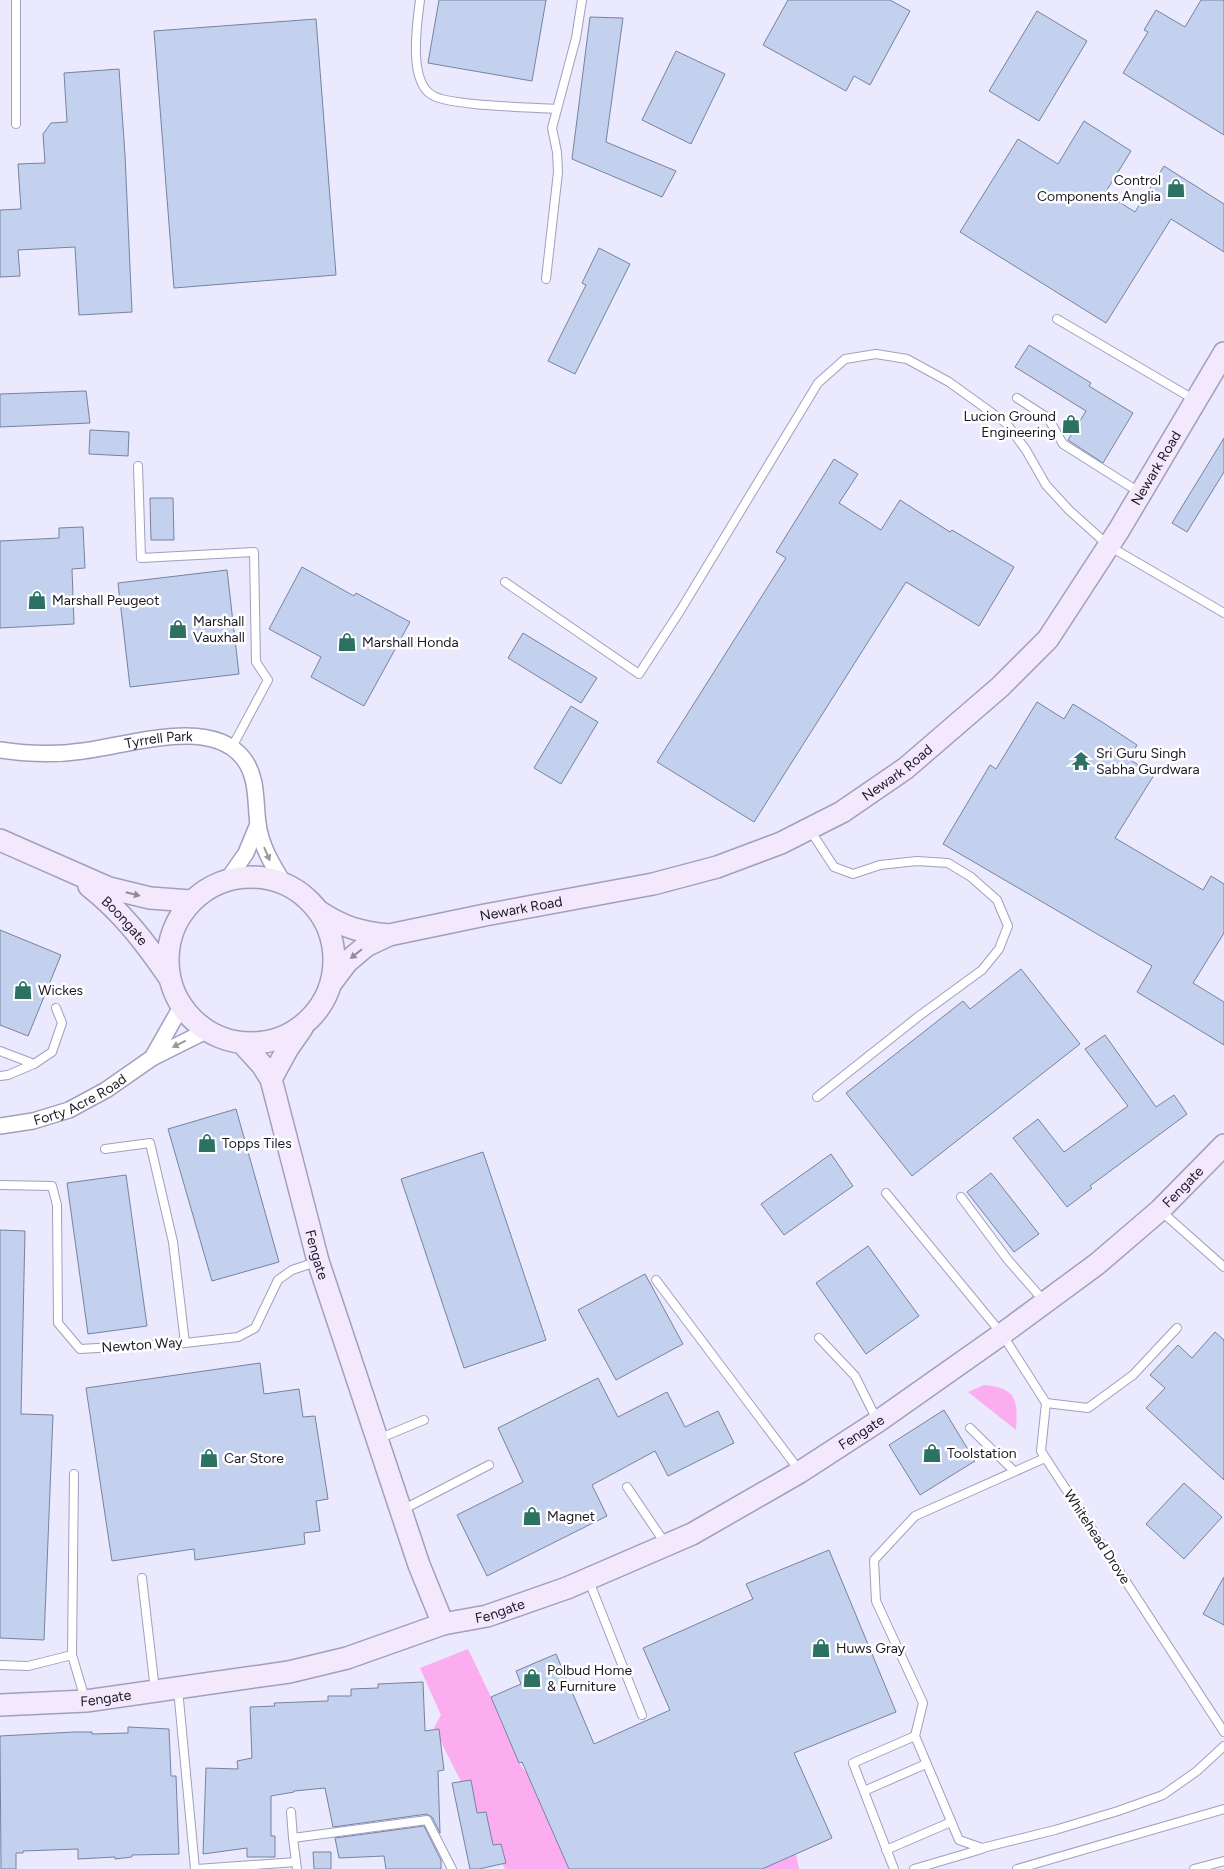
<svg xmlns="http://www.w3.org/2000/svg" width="1224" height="1869" font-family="Figtree,sans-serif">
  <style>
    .green { fill: #fcadef }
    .building { fill: #c3d1ef; stroke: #76839f }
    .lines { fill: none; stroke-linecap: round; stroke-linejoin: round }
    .lane-casing { stroke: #a19fbe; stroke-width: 10 }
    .street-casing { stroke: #a19fbe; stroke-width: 18 }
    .secondary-casing { stroke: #a19fbe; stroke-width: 24 }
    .lane { stroke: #fff; stroke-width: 8 }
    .street { stroke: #fff; stroke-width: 15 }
    .secondary { stroke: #f4e8fd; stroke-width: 21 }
    .oneway { fill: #98989d }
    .oneway2 { fill: #928b9c }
    .labels { text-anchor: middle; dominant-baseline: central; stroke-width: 5; stroke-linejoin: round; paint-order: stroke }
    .poi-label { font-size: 14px; fill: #1b1a26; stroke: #fff; text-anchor: start }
    .street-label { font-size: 14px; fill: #1b1a26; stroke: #fff }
  </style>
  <rect width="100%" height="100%" fill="#eae9fd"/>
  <g class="green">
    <path d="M984,1385C1017,1388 1018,1400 1016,1430L968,1392Z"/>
    <path d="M468,1649L491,1697L519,1763L527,1774L569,1869H505L434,1728L441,1715L420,1668Z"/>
    <path d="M796,1854L799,1869H762Z"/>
  </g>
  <g class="building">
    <path d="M439,0H546L532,81L428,63Z"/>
    <path d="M788,0H890L910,11L870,85L854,76L846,91L763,45Z"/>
    <path d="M1201,0H1224V135L1123,73L1148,32L1144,30L1156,10L1185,27Z"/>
    <path d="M1037,11L1087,41L1039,121L989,91Z"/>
    <path d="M590,17L623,18L606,142L676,171L662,197L572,159Z"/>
    <path d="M316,19L336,275L174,288L154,31Z"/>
    <path d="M676,51L725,74L691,144L642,120Z"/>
    <path d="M119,69L125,155L132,312L79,315L75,247L18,250L20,276L0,277V210L21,209L18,164L45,163L43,134L51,123L67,122L64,73Z"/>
    <path d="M1084,121L1131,151L1105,193L1135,212L1164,166L1224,204V252L1171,219L1106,323L960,232L1018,139L1058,164Z"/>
    <path d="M599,248L630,264L575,374L548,361L586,285L582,283Z"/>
    <path d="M1029,345L1091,383L1089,386L1133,413L1103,463L1068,440L1086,411L1015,367Z"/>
    <path d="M86,391L90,423L0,427V394Z"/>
    <path d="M90,430L129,432L128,456L89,454Z"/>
    <path d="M1224,438V472L1187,532L1172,523Z"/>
    <path d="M834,459L858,474L839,503L881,530L900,500L950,532L952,530L1014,567L979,626L906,582L754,822L657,762L786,558L776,552Z"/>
    <path d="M150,498H173L174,540H151Z"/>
    <path d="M83,527L85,568L72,569L74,624L0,628V541L59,538V528Z"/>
    <path d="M302,567L354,596L356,593L410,622L364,706L311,677L321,657L269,629Z"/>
    <path d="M227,570L239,674L130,687L118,583Z"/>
    <path d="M523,633L597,678L581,703L508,658Z"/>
    <path d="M1037,702L1064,719L1073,704L1102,722L1137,745L1129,759L1154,775L1115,838L1203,890L1211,876L1224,884V933L1193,983L1224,1002V1045L1137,992L1152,966L943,844L990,765L996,769Z"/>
    <path d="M571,706L598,722L561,784L534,768Z"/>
    <path d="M0,930L61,955L28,1036L0,1025Z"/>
    <path d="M1021,969L1080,1044L912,1176L846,1093L963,1001L970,1009Z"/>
    <path d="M1105,1035L1156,1107L1174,1095L1187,1114L1090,1186L1092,1188L1067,1207L1013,1138L1038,1119L1064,1152L1128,1106L1085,1049Z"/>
    <path d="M236,1109L279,1262L212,1281L168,1129Z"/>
    <path d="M483,1152L546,1340L464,1368L401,1179Z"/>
    <path d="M831,1154L853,1186L784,1235L761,1204Z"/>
    <path d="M991,1173L1039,1234L1014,1252L967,1192Z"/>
    <path d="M126,1175L147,1326L88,1334L67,1183Z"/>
    <path d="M0,1230L25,1231L21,1414L53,1415L44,1640L0,1638Z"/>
    <path d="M868,1246L919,1316L866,1354L816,1283Z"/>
    <path d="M645,1274L683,1344L616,1380L578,1310Z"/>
    <path d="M1215,1332L1224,1340V1480L1146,1408L1165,1388L1150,1375L1178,1345L1192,1358Z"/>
    <path d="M260,1363L264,1394L299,1389L303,1417L315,1416L328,1499L316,1501L320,1531L304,1533L305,1544L195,1560L194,1549L112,1561L86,1388Z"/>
    <path d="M598,1378L618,1417L667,1392L685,1427L718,1411L734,1443L668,1476L655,1451L592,1485L607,1516L487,1576L457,1515L523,1482L498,1428Z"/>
    <path d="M944,1410L975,1461L920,1495L889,1445Z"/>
    <path d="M1184,1483L1222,1517L1184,1559L1146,1524Z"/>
    <path d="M829,1550L896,1712L794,1753L832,1838L762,1869H569L522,1762L519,1763L491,1697L521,1684L516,1671L556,1654L594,1744L670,1710L643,1648L753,1599L746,1584Z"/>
    <path d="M1224,1577V1625L1203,1614Z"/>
    <path d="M423,1682L425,1731L439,1729L444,1770L438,1771L440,1833L432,1817L427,1814L333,1827L325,1788L294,1791V1792L271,1796V1836H275V1857H247V1848L203,1854L206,1768L238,1769L237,1761L252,1758L250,1707L275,1706L274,1703L328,1701V1696H351V1689L378,1688V1684Z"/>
    <path d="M128,1727L169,1729L171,1776H176L179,1854L132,1855V1857L115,1859V1857L78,1859V1849L23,1851V1853H16V1869H1L0,1736L74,1732H92V1734L128,1733Z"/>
    <path d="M471,1780L477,1813L486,1812L493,1845L501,1844L506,1863L479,1869H470L452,1783Z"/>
    <path d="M424,1826L441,1860V1869H386L384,1856L339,1858L335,1838Z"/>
    <path d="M313,1852H331V1869H314Z"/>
  </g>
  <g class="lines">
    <g class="lane-casing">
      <g id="lane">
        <path d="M16,0V124"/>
        <path d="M420,0C417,23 408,81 432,95C448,106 533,107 557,109"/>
        <path d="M546,279L558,172L557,152L552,128L576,38L582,0"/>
        <path d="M1057,319L1195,400"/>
        <path d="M1017,398L1048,418L1063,444L1139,492"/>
        <path d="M138,466L141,558L254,552L256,662L268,680L231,749"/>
        <path d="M505,582L639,674L680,611L818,383L845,359L876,354L907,359L949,382L1006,423L1026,450L1046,485L1069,510L1109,546L1224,613"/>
        <path d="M810,830L834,867L853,874L880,865L917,861L948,863L971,877L997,900L1008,926L999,949L982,970L919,1016L817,1097"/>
        <path d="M0,1051L34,1064L8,1075L0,1076"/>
        <path d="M34,1064L52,1052L62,1023L56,1008"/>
        <path d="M105,1149L150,1143L173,1242L185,1343"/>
        <path d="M0,1185L52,1186L57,1205L58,1323L80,1349L185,1343L238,1337L255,1328L278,1280L292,1270L316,1262"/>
        <path d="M886,1193L1002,1334L1046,1403L1041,1451L1224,1732"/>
        <path d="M961,1197L1008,1260L1044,1301"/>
        <path d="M1162,1212L1224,1267"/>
        <path d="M656,1280L799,1470"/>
        <path d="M819,1338L855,1376L877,1420"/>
        <path d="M1046,1403L1088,1408L1133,1375L1177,1328"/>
        <path d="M970,1428L1014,1471"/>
        <path d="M378,1439L424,1420"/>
        <path d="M1045,1458L915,1516L874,1560L876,1601L923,1703L915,1736L959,1840L982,1848L1055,1830L1118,1811L1163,1795L1197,1771L1224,1746"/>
        <path d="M627,1487L665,1543"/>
        <path d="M402,1510L489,1465"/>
        <path d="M142,1578L155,1690"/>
        <path d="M589,1581L642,1715"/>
        <path d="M72,1655L74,1474"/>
        <path d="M0,1665L28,1666L72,1655L85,1699"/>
        <path d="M178,1689L195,1869"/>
        <path d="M864,1791L926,1764"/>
        <path d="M291,1812L293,1838"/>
        <path d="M886,1850L951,1822"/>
        <path d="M197,1869L296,1862"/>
        <path d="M297,1869L293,1838L427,1820L452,1869"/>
        <path d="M894,1869L853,1763L915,1736"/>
        <path d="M914,1869L982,1849"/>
        <path d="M1017,1869L1224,1809"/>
        <path d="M1194,1869L1224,1861"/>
      </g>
    </g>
    <g class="street-casing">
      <g id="street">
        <path id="s1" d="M0,750C27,754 56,755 83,751C127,746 210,716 243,758C258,777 255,801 258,824C261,846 272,864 283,882"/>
        <path d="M228,879L246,853L258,824"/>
        <path d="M152,1058L181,1007"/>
        <path id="s2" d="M0,1126L33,1121L69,1110L106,1090L152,1058L206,1031"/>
      </g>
    </g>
    <g class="secondary-casing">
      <g id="secondary">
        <path d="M0,840L109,888L150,898L191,901"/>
        <circle cx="251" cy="960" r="83"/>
        <path id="s3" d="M89,886C122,912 145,942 169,977"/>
        <path d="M320,912C345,928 360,932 389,935"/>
        <path id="s4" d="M332,982L347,962L366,946L389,935L485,915L653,884L717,867L781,843L842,812L906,768L1000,687L1048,639L1119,530L1224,353"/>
        <path id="s5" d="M242,1043L262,1065L271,1079L318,1261L419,1565L443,1624"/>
        <path d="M271,1079L288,1048L302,1028"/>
        <path id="s6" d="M0,1705L86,1701L289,1672L347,1658L443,1624L487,1616L567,1588L692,1534L800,1472L877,1422L1002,1334L1097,1264L1160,1210L1224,1145"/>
      </g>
    </g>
    <use href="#lane" class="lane"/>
    <use href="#street" class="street"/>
    <use href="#secondary" class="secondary"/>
  </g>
  <defs><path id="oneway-solid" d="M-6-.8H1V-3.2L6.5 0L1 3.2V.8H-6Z" transform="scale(1.25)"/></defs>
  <g class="oneway">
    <use href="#oneway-solid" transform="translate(267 854) rotate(67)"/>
    <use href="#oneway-solid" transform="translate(179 1044) rotate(153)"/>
  </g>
  <g class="oneway2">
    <use href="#oneway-solid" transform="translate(133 894) rotate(14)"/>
    <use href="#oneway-solid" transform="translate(356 954) rotate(141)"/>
  </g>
  <defs>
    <g id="shop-bare" transform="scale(1.5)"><path d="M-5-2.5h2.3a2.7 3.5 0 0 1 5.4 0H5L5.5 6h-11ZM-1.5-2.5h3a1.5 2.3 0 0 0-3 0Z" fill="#2d7163" stroke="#fff" stroke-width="2.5" paint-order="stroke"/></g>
    <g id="temple-bare" transform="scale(1.5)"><path d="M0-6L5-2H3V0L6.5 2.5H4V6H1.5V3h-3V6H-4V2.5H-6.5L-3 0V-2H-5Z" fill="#2d7163" stroke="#fff" stroke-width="2.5" paint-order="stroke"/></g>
  </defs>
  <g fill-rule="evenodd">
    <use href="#shop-bare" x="1176" y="188"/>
    <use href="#shop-bare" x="1071" y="424"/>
    <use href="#shop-bare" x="37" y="600"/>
    <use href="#shop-bare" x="178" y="629"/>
    <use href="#shop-bare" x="347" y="642"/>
    <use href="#temple-bare" x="1081" y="761"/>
    <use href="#shop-bare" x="23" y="990"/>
    <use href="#shop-bare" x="207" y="1143"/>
    <use href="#shop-bare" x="932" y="1453"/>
    <use href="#shop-bare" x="209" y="1458"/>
    <use href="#shop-bare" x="532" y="1516"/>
    <use href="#shop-bare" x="821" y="1648"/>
    <use href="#shop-bare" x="532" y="1678"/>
  </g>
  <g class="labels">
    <g class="poi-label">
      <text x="1161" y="180" text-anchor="end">Control<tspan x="1161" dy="16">Components Anglia</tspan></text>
      <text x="1056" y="416" text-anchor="end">Lucion Ground<tspan x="1056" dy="16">Engineering</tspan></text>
      <text x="52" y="600">Marshall Peugeot</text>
      <text x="193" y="621">Marshall<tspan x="193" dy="16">Vauxhall</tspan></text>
      <text x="362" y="642">Marshall Honda</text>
      <text x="1096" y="753">Sri Guru Singh<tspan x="1096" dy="16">Sabha Gurdwara</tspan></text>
      <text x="38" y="990">Wickes</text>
      <text x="222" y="1143">Topps Tiles</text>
      <text x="947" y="1453">Toolstation</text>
      <text x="224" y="1458">Car Store</text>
      <text x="547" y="1516">Magnet</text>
      <text x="836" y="1648">Huws Gray</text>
      <text x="547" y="1670">Polbud Home<tspan x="547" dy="16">&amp; Furniture</tspan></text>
    </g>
    <g class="street-label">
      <text stroke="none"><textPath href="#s4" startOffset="1019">Newark Road</textPath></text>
      <text stroke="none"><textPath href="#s1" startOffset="160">Tyrrell Park</textPath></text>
      <text stroke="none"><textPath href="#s4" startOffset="615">Newark Road</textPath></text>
      <text stroke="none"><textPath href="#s4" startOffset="210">Newark Road</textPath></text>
      <text stroke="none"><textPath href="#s3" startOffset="50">Boongate</textPath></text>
      <text stroke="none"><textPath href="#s2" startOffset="85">Forty Acre Road</textPath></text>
      <text stroke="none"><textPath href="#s6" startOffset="1321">Fengate</textPath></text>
      <text stroke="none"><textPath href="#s5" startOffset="228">Fengate</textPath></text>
      <text transform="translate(142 1345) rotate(-4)">Newton Way</text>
      <text stroke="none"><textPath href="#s6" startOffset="916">Fengate</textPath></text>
      <text transform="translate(1097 1537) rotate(57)">Whitehead Drove</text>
      <text stroke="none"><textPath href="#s6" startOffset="511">Fengate</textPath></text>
      <text stroke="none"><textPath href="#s6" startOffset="106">Fengate</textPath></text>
    </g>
  </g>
</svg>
